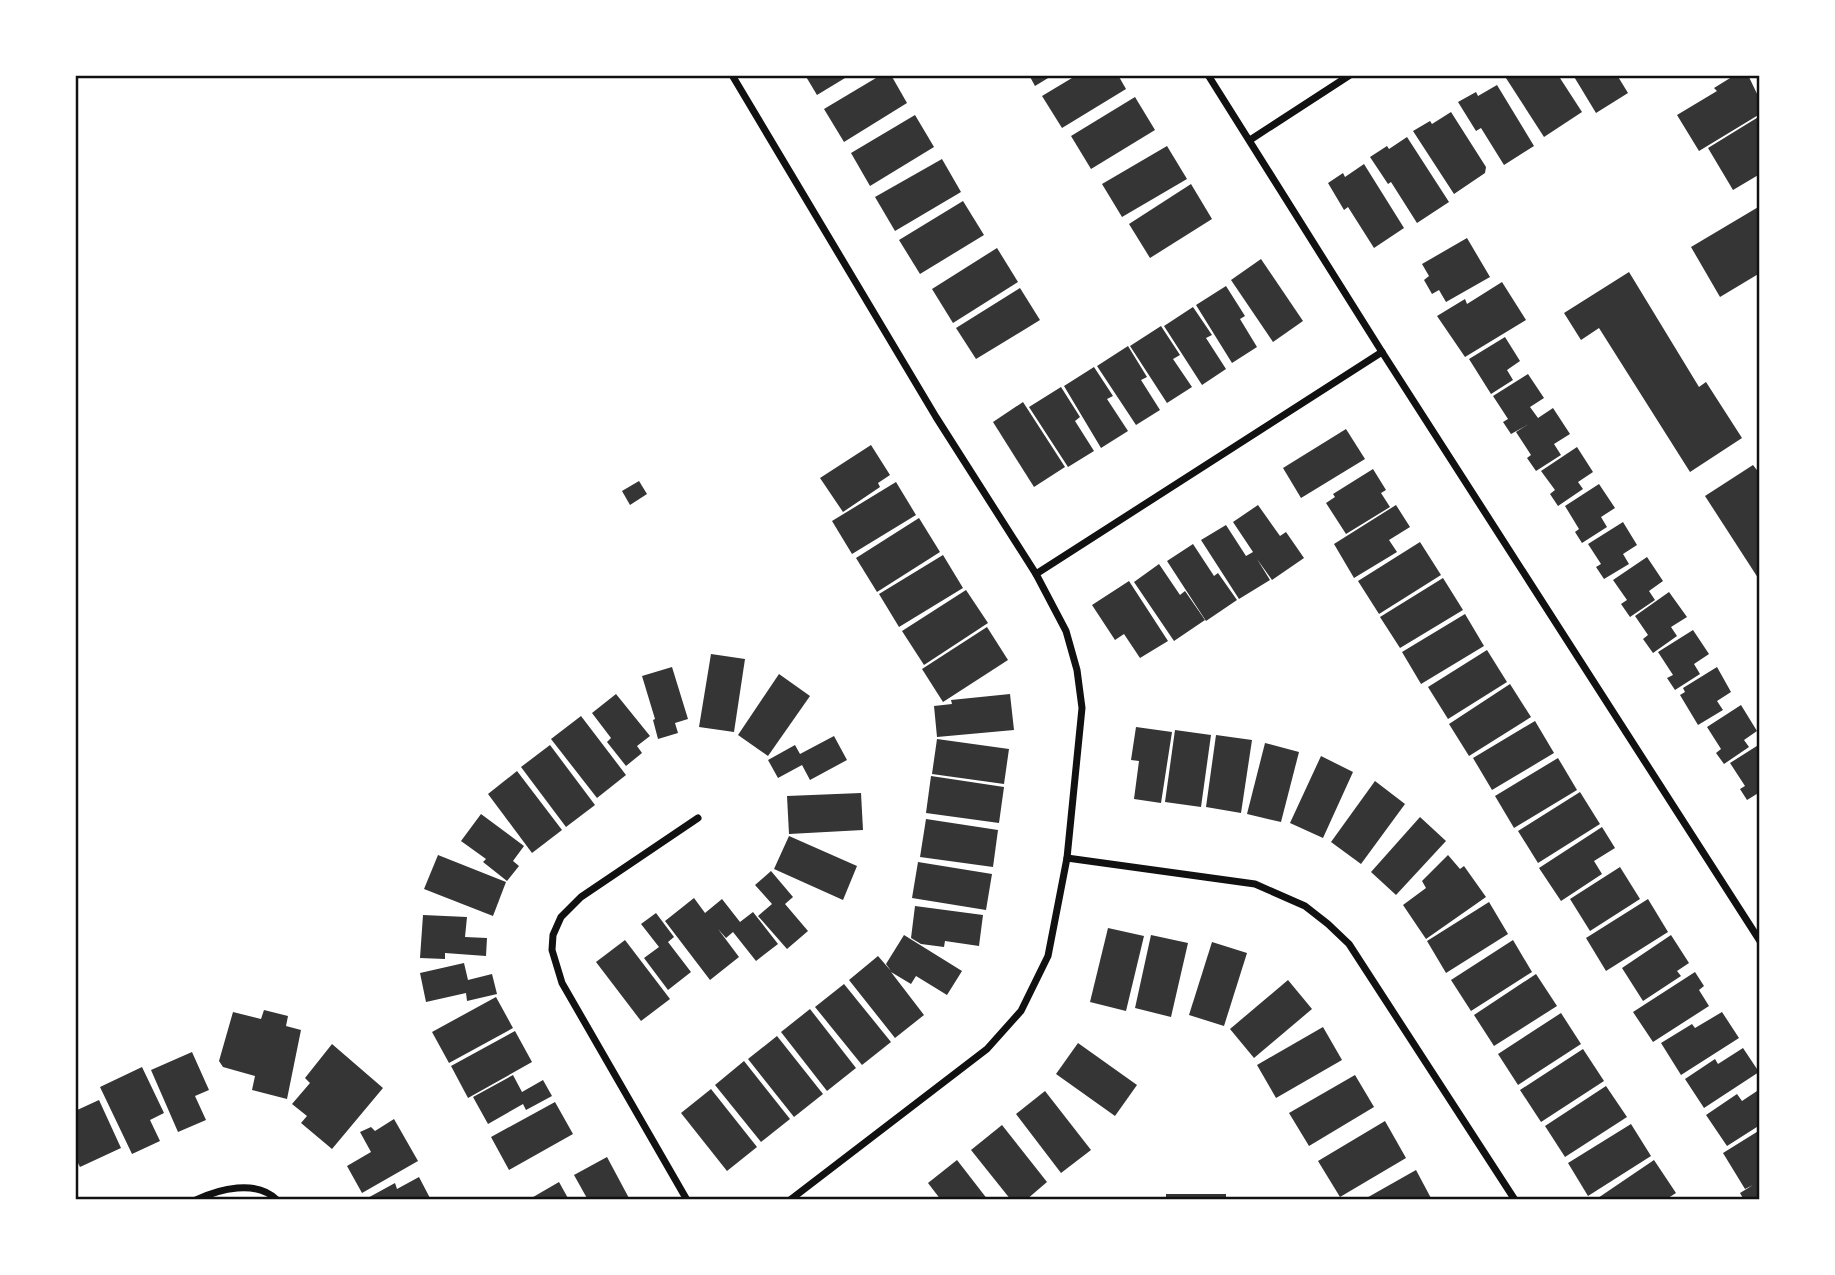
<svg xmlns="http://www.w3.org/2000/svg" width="1835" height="1275" font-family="'Work Sans',sans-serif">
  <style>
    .building { fill: #353535 }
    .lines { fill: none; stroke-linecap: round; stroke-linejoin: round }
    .minor { stroke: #111; stroke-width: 7 }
    .neatline { fill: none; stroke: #111; stroke-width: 2.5 }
  </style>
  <rect width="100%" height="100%" fill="#fff"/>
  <g class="building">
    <path d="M805,75H850L817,95Z"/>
    <path d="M881,75H891L907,103L844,142L824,109Z"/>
    <path d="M1029,75H1053L1035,86Z"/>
    <path d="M1077,75H1118L1126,89L1062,128L1042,96Z"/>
    <path d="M1504,75H1558L1582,112L1544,137Z"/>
    <path d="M1573,75H1617L1628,93L1596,113Z"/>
    <path d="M1735,75H1748L1760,100V114L1699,151L1677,115L1717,91L1714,88Z"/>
    <path d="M1497,85L1534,146L1504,165L1481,128L1476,131L1458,102L1476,92L1478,96Z"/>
    <path d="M1135,97L1155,130L1091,169L1071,136Z"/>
    <path d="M1451,112L1486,167L1485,173L1454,194L1413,131L1430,121L1432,124Z"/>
    <path d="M915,115L934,147L870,186L851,153Z"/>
    <path d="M1760,116V165L1758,167L1760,174L1733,190L1708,148Z"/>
    <path d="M1407,137L1449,202L1417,223L1391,182L1388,184L1370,157L1387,146L1389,149Z"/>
    <path d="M1167,146L1187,179L1122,217L1102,184Z"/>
    <path d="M942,159L961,192L895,231L875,197Z"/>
    <path d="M1364,164L1404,228L1374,248L1348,207L1344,210L1328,183L1343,173L1345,177Z"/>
    <path d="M1191,184L1212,219L1150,258L1129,224Z"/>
    <path d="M963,201L984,235L920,274L899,240Z"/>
    <path d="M1760,206V273L1720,297L1691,247Z"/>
    <path d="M1467,238L1490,277L1446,302L1439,290L1432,294L1424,280L1429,276L1422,264Z"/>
    <path d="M997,248L1018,282L953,323L932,289Z"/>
    <path d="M1261,259L1303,321L1273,342L1231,280Z"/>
    <path d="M1629,272L1699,387L1706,382L1742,438L1690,472L1599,328L1581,340L1564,313Z"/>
    <path d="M1502,282L1526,320L1465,357L1437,316L1465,299L1467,304Z"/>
    <path d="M1226,286L1245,316L1240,319L1257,347L1232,363L1196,305Z"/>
    <path d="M1020,288L1040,320L976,359L956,328Z"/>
    <path d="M1193,307L1212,335L1206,338L1226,369L1202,385L1164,326Z"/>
    <path d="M1161,326L1180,355L1173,359L1192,387L1167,403L1130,346Z"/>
    <path d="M1505,337L1520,361L1507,370L1513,380L1491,394L1469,359Z"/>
    <path d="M1128,346L1147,377L1141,380L1160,410L1136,425L1097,366Z"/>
    <path d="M1094,367L1113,396L1107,399L1128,431L1101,448L1064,386Z"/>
    <path d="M1528,374L1544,398L1530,407L1538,418L1553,408L1570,434L1554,444L1561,455L1536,471L1527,458L1531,455L1516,432L1529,424L1511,434L1503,422L1508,419L1493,396Z"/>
    <path d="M1061,387L1080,417L1075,421L1094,451L1068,467L1029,407Z"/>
    <path d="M1023,402L1065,467L1034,487L993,422Z"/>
    <path d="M1346,429L1365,459L1301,498L1283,468Z"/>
    <path d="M871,445L890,475L878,483L880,487L843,512L820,478Z"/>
    <path d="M1577,447L1593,472L1578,482L1583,489L1558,506L1550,494L1555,490L1541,471Z"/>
    <path d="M1753,465L1760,474V581L1705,496Z"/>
    <path d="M1373,469L1386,490L1381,493L1390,507L1346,534L1326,503L1335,497L1333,494Z"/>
    <path d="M639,481L647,494L630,505L622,491Z"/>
    <path d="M896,482L916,515L852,554L832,521Z"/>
    <path d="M1599,484L1615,508L1601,517L1607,527L1582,543L1575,532L1579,529L1565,506Z"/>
    <path d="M1258,505L1280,536L1286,532L1304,558L1272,580L1257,559L1270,580L1239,599L1201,540L1226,525L1246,556L1253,552L1233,522Z"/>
    <path d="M1396,505L1410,527L1389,540L1397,552L1354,578L1334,544Z"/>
    <path d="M919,518L940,552L877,592L856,558Z"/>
    <path d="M1623,522L1637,545L1623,554L1629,564L1604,579L1596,567L1601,564L1588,544Z"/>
    <path d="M1420,542L1441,575L1379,614L1358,581Z"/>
    <path d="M1193,544L1214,576L1218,573L1237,600L1206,621L1167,561Z"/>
    <path d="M943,555L963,588L899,627L879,594Z"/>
    <path d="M1647,557L1663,581L1649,591L1655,600L1630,617L1621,604L1627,600L1613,580Z"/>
    <path d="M1159,564L1180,595L1185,591L1205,620L1174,641L1134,582Z"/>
    <path d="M1443,578L1463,610L1400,648L1380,617Z"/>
    <path d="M1129,581L1168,641L1140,658L1124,634L1115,640L1092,605Z"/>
    <path d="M966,590L988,623L924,665L902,631Z"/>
    <path d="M1669,592L1687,617L1671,627L1677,636L1653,653L1643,639L1648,635L1635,616Z"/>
    <path d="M1465,614L1484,646L1421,684L1402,652Z"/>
    <path d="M987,627L1008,660L943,702L922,669Z"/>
    <path d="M1693,630L1709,654L1694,664L1700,674L1675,690L1667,678L1673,675L1658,652Z"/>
    <path d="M1487,650L1507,682L1448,719L1428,687Z"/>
    <path d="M711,654L745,659L734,732L699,727Z"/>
    <path d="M672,667L688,719L675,723L678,733L658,739L653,720L655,719L642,676Z"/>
    <path d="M1717,667L1731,692L1717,701L1723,710L1698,725L1680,695L1685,692L1683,688Z"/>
    <path d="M779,674L810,696L768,756L738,735Z"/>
    <path d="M1510,684L1531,717L1469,756L1449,724Z"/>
    <path d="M616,694L650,736L637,746L642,753L626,766L607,742L611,738L592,713Z"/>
    <path d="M1010,694L1014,730L937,737L934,706L952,704L951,700Z"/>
    <path d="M1741,705L1757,731L1744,740L1749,747L1724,764L1716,753L1721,749L1707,727Z"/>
    <path d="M581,716L626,775L597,798L551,739Z"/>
    <path d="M1535,721L1554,753L1492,790L1473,758Z"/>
    <path d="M1136,727L1172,732L1161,803L1134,799L1139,761L1131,760Z"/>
    <path d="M1175,730L1211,735L1201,807L1165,802Z"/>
    <path d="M1216,735L1252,740L1241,813L1206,807Z"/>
    <path d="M834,736L847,760L810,780L802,765L778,778L768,760L795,745L800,754Z"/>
    <path d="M937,739L1009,749L1004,784L932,774Z"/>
    <path d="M1265,743L1299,752L1281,822L1247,814Z"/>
    <path d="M1760,744V792L1747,800L1740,789L1745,786L1730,763Z"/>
    <path d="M550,745L595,805L566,827L521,767Z"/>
    <path d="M1321,756L1353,772L1323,838L1290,823Z"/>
    <path d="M1558,758L1577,790L1514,828L1495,796Z"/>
    <path d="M517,771L562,830L532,853L488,794Z"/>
    <path d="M931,776L1004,787L999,823L926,813Z"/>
    <path d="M1375,781L1405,804L1361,864L1331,842Z"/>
    <path d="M1580,792L1600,824L1538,863L1518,831Z"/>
    <path d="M861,793L863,830L789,834L787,796Z"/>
    <path d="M481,814L524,846L513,861L519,866L507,881L483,862L486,859L461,841Z"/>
    <path d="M1420,817L1446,841L1396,895L1371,872Z"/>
    <path d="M926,819L998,830L993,867L920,857Z"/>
    <path d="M1602,827L1615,848L1594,861L1602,874L1561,901L1539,868Z"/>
    <path d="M789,836L857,866L843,900L774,869Z"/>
    <path d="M438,855L506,882L493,916L424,889Z"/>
    <path d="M1448,855L1460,869L1464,866L1486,897L1426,939L1403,905L1426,888L1422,881Z"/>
    <path d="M918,862L992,874L986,910L912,898Z"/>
    <path d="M1620,867L1640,899L1590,931L1570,899Z"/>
    <path d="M771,871L793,897L785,904L808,931L787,949L758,916L772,904L755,885Z"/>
    <path d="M694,898L705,913L722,899L740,922L753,912L778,944L756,961L733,932L726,938L718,929L739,957L710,980L665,921Z"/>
    <path d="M1648,899L1668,932L1606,971L1586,938Z"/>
    <path d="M1489,902L1508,934L1446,973L1427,941Z"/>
    <path d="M915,906L983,915L979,946L945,941L944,947L921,944L911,938Z"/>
    <path d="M656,913L674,937L668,942L691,972L668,990L644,958L659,947L641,924Z"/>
    <path d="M423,915L467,917L465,937L487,938L486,956L445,953V959L420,958Z"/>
    <path d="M1108,928L1144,936L1126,1011L1090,1002Z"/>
    <path d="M904,935L962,971L947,995L916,976L911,984L891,972L924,1015L895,1038L849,980L878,956L891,971L886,964Z"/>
    <path d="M1151,935L1188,943L1171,1017L1135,1008Z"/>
    <path d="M1671,935L1689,963L1677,971L1681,976L1643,1001L1622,968Z"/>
    <path d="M625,940L670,999L641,1021L596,962Z"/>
    <path d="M1513,940L1532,972L1471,1011L1451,980Z"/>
    <path d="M1212,942L1247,953L1224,1026L1189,1015Z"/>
    <path d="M464,963L468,980L492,974L497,994L467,1001L466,993L426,1002L420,973Z"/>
    <path d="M1695,972L1704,986L1699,990L1709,1006L1653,1042L1633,1012Z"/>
    <path d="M1536,974L1557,1006L1494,1046L1474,1015Z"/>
    <path d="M1288,980L1312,1009L1254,1058L1230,1029Z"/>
    <path d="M844,984L891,1042L862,1065L815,1007Z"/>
    <path d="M496,997L513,1028L449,1063L432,1032Z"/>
    <path d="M810,1009L856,1068L827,1091L781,1032Z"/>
    <path d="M264,1010L288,1016L286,1026L301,1030L287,1099L252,1090L255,1076L223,1067L219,1061L233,1012L261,1019Z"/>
    <path d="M1722,1012L1739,1038L1681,1075L1661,1043L1692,1024L1695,1028Z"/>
    <path d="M1561,1013L1581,1044L1518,1085L1498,1054Z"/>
    <path d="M1323,1027L1342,1060L1276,1098L1257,1065Z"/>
    <path d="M515,1031L532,1062L468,1098L451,1066Z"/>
    <path d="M777,1036L823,1094L794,1117L748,1059Z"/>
    <path d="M1078,1043L1137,1085L1115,1116L1056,1074Z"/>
    <path d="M332,1044L383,1088L332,1149L301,1123L307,1116L292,1104L310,1083L305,1078Z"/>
    <path d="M1743,1048L1759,1072L1704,1108L1685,1079L1715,1059L1718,1064Z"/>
    <path d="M1583,1049L1604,1081L1541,1122L1520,1090Z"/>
    <path d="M192,1052L209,1090L195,1096L206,1120L178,1132L151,1070Z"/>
    <path d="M744,1061L790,1119L761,1142L715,1085Z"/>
    <path d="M142,1067L164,1113L150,1120L160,1141L132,1154L100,1087Z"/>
    <path d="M513,1075L522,1092L543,1080L552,1096L526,1110L523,1104L488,1124L473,1097Z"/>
    <path d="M1355,1075L1374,1107L1309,1146L1289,1113Z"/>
    <path d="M1606,1086L1627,1117L1565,1157L1545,1126Z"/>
    <path d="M711,1089L757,1147L727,1171L681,1113Z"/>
    <path d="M1760,1089V1125L1727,1146L1706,1115L1737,1094L1742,1101Z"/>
    <path d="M1045,1091L1091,1150L1061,1173L1016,1114Z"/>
    <path d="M99,1100L121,1148L80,1167L75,1157V1111Z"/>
    <path d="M555,1102L573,1134L509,1170L491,1137Z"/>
    <path d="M394,1119L418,1161L362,1193L347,1166L371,1152L360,1132L371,1127L375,1131Z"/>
    <path d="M1385,1121L1406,1158L1340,1197L1318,1161Z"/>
    <path d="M1631,1124L1651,1156L1588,1196L1568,1163Z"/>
    <path d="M1002,1125L1047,1182L1026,1200H1011L971,1150Z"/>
    <path d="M1760,1130V1200H1744L1740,1193L1753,1185L1745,1189L1723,1153Z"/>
    <path d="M607,1157L630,1200H588L574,1175Z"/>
    <path d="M957,1160L988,1200H941L928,1183Z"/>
    <path d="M1654,1160L1676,1193L1665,1200H1595Z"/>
    <path d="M1416,1170L1432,1200H1363Z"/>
    <path d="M419,1177L431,1200H364L395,1183L397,1189Z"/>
    <path d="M559,1182L569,1200H528Z"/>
    <rect x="1166" y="1194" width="60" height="6"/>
  </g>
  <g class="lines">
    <g class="minor">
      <path d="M732,75L936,417L1036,574L1066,631L1077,670L1082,708L1067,858L1048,956L1021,1011L987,1049L790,1200"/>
      <path d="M1208,75L1382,352L1760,941"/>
      <path d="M1250,140L1350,75"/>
      <path d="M1036,574L1382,352"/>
      <path d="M1067,858L1255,884L1305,906L1328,924L1349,944L1515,1200"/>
      <path d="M196,1200C219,1189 256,1179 277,1200"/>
      <path d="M687,1200L562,983L552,950L553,935L561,917L581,897L698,818"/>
    </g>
  </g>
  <rect width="1835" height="1275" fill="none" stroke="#ffffff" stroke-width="154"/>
  <rect x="77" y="77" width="1681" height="1121" class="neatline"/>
</svg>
